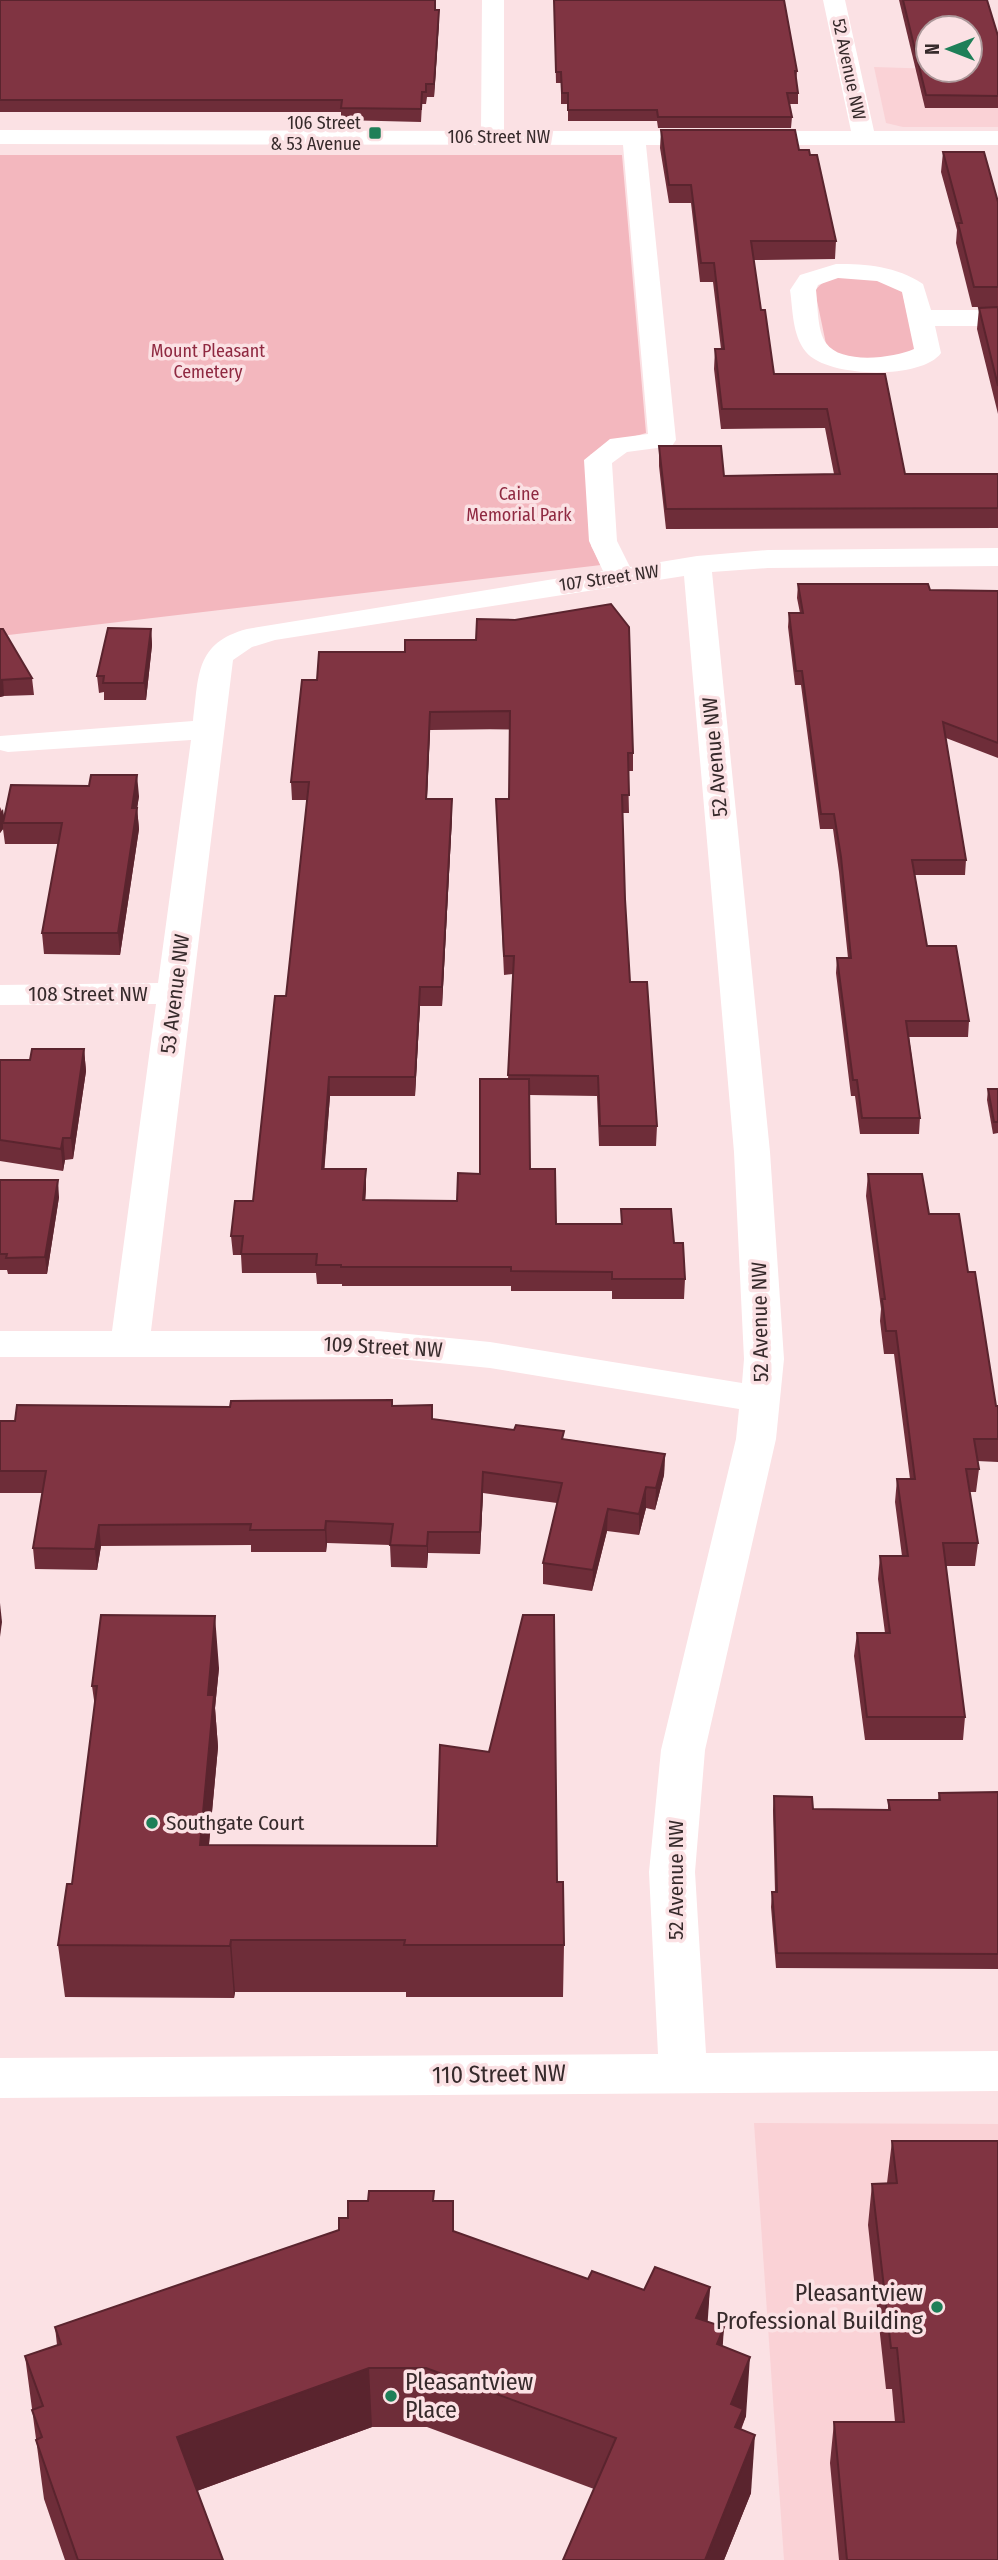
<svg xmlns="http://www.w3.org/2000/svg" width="998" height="2560" font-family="'Fira Sans Condensed',sans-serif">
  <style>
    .built { fill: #fad2d6 }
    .green { fill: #f3b7be }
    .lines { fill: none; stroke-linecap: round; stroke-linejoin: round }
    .minor { fill: #fff; fill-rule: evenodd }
    .wall { fill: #6e2d39; fill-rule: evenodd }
    .shaded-wall { fill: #5a242e }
    .building { fill: #803442; stroke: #5a242e; stroke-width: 2; fill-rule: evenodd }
    .poi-dot { fill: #1e7f58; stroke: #fbe1e4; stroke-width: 2.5 }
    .labels { text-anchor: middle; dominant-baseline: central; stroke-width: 7; stroke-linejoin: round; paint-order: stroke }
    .far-street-label { font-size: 18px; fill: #362a2b; stroke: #fbe1e4 }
    .far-poi-label { font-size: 18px; fill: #362a2b; stroke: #fbe1e4; text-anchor: end }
    .far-park-label { font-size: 18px; fill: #8f2941; stroke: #fbe1e4 }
    .street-label { font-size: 21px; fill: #362a2b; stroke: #fbe1e4 }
    .poi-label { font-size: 21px; fill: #362a2b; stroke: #fbe1e4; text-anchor: start }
    .near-street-label { font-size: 24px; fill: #362a2b; stroke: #fbe1e4 }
    .near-poi-label { font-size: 24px; fill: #362a2b; stroke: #fbe1e4; text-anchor: end }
  </style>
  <rect width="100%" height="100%" fill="#fbe1e4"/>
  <g class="built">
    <path d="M874,67L970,70L998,67V127H903L886,123Z"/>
    <path d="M754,2123L998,2124V2560H784Z"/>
  </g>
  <g class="green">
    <path d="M0,155H622L646,433L618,441L590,455L591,546L601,565L0,636Z"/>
    <path d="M869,276L902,290L915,350C891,359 844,369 826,344L815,291C827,273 850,277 869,276Z"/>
  </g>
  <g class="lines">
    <g class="minor">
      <path d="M482,0H504V131H851L823,0H845L874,131H998V145H646L676,440L672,446L627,452L612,463L617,541L630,567L697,556L768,550L998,548V566L768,568L712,572L770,1152L784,1359L776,1439L705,1750L695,1872L706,2053L998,2051V2091L0,2098V2058L658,2054L649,1872L661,1750L736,1439L739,1409L490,1368L378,1357H0V1331H112L156,1004L0,1005V985L158,983L191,740L8,752L0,750V736L193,721C199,675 195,643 247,629L603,571L589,541L584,460L610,439L648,434L623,145L0,144V130L481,131ZM684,576L734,1152L744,1359L742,1383L490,1342L378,1331H151L233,660L252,647L275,640Z"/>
      <path d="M836,264C867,264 896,266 923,284L931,310H998V326H935L941,353C922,380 827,378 806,352C792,335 793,310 790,290L800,275ZM838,278L877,281L902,292L914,349C894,358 841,365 826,343C817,330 818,306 816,290L818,285Z"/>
    </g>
  </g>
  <g class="wall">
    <path d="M0,0L435,10L439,22L434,97H427L426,104H422L421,122L341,120V112H0Z"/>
    <path d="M554,0L797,71L796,82L798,93V104H789L792,117L791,128H658L657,121H568V104H561V83H556Z"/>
    <path d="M899,0H987L998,36V108H925Z"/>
    <path d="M661,130L799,150L810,155L836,241L835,259L754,260L761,310L774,374H885L905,474H998V528L666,529L659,466V446L724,476L834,474L825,428L721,429L714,369L715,349H721L713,282H700L691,203H669L660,148Z"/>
    <path d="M943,152L998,202V414L977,329L979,308L994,307H972L956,243L957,230L941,172Z"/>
    <path d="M798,584L930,590L998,591V758L946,738L966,860L965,875H915L927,946L969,1021L968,1037H909L920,1118L919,1134H860L855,1096H851L836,973L837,958H848L839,872L833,829H820L801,685H795L788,627L789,613H800L797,598Z"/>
    <path d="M0,629L32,678L34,695L4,696L0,697Z"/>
    <path d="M151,629L152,645L146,700H104V692L99,693L97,676Z"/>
    <path d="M405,652L633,753V771H628L629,813H622L625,899L630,982L657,1126L656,1146H599L597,1096L529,1095L530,1169L556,1224H621V1209L674,1243L685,1279L684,1299H612V1291H511V1286H342V1284H317L316,1273H242L241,1255H233L231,1236L253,1201L286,996L307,800H292L291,782L317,680ZM510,729L509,799H496L504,975L513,974L508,1079L480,1174L457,1201L365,1200L366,1188L324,1169L330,1096H415L420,1006H442L452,817L427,799L430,730Z"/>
    <path d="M139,796L137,808L139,829L120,955L44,954L42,933L58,844H5L3,829L0,833V807L4,816Z"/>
    <path d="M84,1049L86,1071L73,1159L65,1160L63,1171L0,1161V1060H30Z"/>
    <path d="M988,1089H998V1133L993,1134L987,1100Z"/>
    <path d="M868,1174L929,1214L968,1272L996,1406H998V1462L977,1461L979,1469L976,1492H969L978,1543L975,1566H946L965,1717L963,1740H865L854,1656L857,1633H885L878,1579L880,1556H902L895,1502L897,1479H910L894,1354H884L880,1321L881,1309L866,1196Z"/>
    <path d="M0,1180L59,1197L47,1274H8L7,1270H0Z"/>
    <path d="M392,1406L432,1419L665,1454L664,1475L655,1510L646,1508L639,1535L607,1531L592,1591L543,1584V1563L557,1503L483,1493L480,1554L428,1553L427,1568L391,1567L390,1545L327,1543L326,1552H251V1545L101,1546L97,1570L35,1569L33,1548L42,1493H0V1421L230,1407Z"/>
    <path d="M219,1668L215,1708L218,1747L209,1845L557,1882L564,1945L563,1997H406V1992H235L234,1998L65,1997L58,1945L72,1884L95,1707L92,1686Z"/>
    <path d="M998,1792V1969L776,1968L771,1907L772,1892H775L773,1810L774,1796L813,1809L888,1810V1800H938L939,1793Z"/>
    <path d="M892,2141L998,2560H839L830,2463L834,2422H895L892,2389H886L868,2225L872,2184L887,2183Z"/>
    <path d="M434,2201L453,2231L588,2279L644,2290L710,2287L707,2322L724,2327L722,2346L746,2416L741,2430L751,2493L724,2560H563L594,2489L427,2427H372L197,2491L223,2560H65L44,2499L25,2356L57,2345L55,2327L339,2230L348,2218Z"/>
  </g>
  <g class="shaded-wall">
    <path d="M439,10V22L434,97V84Z"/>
    <path d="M151,629L152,645L146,700L144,683Z"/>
    <path d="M3,679L4,696L0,697V680Z"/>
    <path d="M430,712V730L426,817V799Z"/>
    <path d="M137,775L139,796L134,829L132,808Z"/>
    <path d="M452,799V817L442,1006V987Z"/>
    <path d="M137,808L139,829L120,955L118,933Z"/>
    <path d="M3,809L5,823H3V829L0,833V813Z"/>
    <path d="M420,987V1006L415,1096V1077Z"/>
    <path d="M84,1049L86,1071L73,1159L71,1138Z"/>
    <path d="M329,1077L330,1096L323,1188L322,1169Z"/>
    <path d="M63,1138L65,1160L63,1171L61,1149Z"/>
    <path d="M366,1169V1188L364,1219L363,1200Z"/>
    <path d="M58,1180L59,1197L47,1274L45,1257Z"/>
    <path d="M665,1454L664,1475L655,1510L656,1488Z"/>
    <path d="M483,1472V1493L480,1554V1532Z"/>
    <path d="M646,1487V1508L639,1535V1514Z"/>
    <path d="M608,1509L607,1531L592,1591L593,1570Z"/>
    <path d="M326,1521L327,1543L326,1552L325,1530Z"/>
    <path d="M99,1525L101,1546L97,1570L95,1549Z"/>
    <path d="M428,1532V1553L427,1568V1546Z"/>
    <path d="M0,1603L2,1622L0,1637Z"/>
    <path d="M215,1616L219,1668L215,1708L218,1747L204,1897L200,1845L208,1695Z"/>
    <path d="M231,1940L235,1992L234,1998L230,1946Z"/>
    <path d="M710,2287L706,2346L696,2318Z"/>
    <path d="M724,2327L720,2386L717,2344Z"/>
    <path d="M750,2357L746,2416L741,2428L738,2467L731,2404Z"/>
    <path d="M369,2368L372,2427L183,2496L177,2437Z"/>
    <path d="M755,2435L751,2493L724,2560H705Z"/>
  </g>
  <g class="building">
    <path d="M0,0H435V10H439L434,84H426V92H422L421,109L341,108L342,100H0Z"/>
    <path d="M554,0H784L797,71H795L798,93H787L792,117H658L657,110H568V93H562L561,72H556Z"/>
    <path d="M903,0H987L998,36V96L926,95ZM928,28H970V70H928Z"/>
    <path d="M661,130H795L799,150H809L810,155H817L836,241H751L761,310H765L774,374H885L905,474H998V508L666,509L659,446H721L724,476L840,474L827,409H722L715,349H724L714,263H701L691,185H669Z"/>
    <path d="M943,152H984L998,202V287H974L958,223H962Z"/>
    <path d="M998,307V386L979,308Z"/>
    <path d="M798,584H928L930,590L998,591V743L943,722L966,860H912L927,946H956L969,1021H906L920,1118H862L857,1080H853L837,958H851L841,857L834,814H821L802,671H796L789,613H803Z"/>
    <path d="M611,604L629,627L633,753H628L629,795H622L625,899L630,982H647L657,1126H600L598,1076L508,1075L514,956H504L496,799H509L510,711L430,712L426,799H452L442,987H420L415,1077H329L322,1169H366L363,1200L457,1201L458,1173L480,1174V1079H529L530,1169H555L556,1224H622L621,1209H671L674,1243H683L685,1279H612V1272L511,1271V1267H341V1265H316L317,1254H241L243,1236H231L235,1201H253L275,996H286L309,782H291L302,680H317L319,652H405V640H476L477,619L515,620Z"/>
    <path d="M108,628L151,629L144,683H103L104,676H97Z"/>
    <path d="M0,629H3L32,678L0,680Z"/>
    <path d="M91,775H137L132,808H137L118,933H42L62,823H3L11,785L89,786Z"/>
    <path d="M32,1049H84L71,1138H63L61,1149L0,1140V1060H30Z"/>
    <path d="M988,1089H998V1122H994Z"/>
    <path d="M868,1174H922L929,1214H959L968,1272H975L996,1406H998V1439H974L979,1469H966L978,1543H943L965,1717H867L857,1633H890L880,1556H908L897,1479H915L896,1331H886L882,1299H885Z"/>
    <path d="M0,1180H58L45,1257L6,1258L7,1254H0Z"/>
    <path d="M392,1400V1406L432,1405V1419L514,1430L516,1425L564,1431L562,1439L665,1454L656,1488L646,1487L639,1514L608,1509L593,1570L543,1563L562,1483L483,1472L480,1532H428L427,1546L390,1545L393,1524L326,1521L325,1530H250L251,1524L99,1525L95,1549L33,1548L46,1471H0V1421H15L17,1405L230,1407L231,1401Z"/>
    <path d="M101,1615L215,1616L208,1695H214L200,1845L437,1846L440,1745L489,1752L523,1615H554L557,1882H563L564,1945H404L405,1940H231L230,1946L58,1945L67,1884H72L97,1686H92Z"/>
    <path d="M998,1792V1954L777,1953L772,1892H777L774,1796L812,1797L813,1809L890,1810L888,1800H940L939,1793Z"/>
    <path d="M892,2141H998V2560H847L834,2422H904L897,2348H891L872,2184L897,2183Z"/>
    <path d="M369,2191H434L433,2201H453V2231L588,2279L592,2271L644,2290L655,2267L710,2287L696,2318L724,2327L717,2344L750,2357L731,2404L743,2409L735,2427L755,2435L705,2560H563L616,2438L426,2368H369L177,2437L223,2560H78L36,2440L42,2437L32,2410L43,2406L25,2356L61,2344L55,2327L339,2230V2218H348V2201H368Z"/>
  </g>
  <g class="poi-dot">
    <rect x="368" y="126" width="14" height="14" rx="3.5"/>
    <circle cx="152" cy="1823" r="7"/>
    <circle cx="937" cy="2307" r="7"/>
    <circle cx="391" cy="2396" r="7"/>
  </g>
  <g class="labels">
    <g class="far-street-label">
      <text transform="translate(849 69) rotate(78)">52 Avenue NW</text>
      <text x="499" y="137">106 Street NW</text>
      <text transform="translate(609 578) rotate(-8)">107 Street NW</text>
    </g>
    <g class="far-poi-label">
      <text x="361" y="123">106 Street<tspan x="361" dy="21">&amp; 53 Avenue</tspan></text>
    </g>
    <g class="far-park-label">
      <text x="208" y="351">Mount Pleasant<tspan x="208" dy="21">Cemetery</tspan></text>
      <text x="519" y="494">Caine<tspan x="519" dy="21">Memorial Park</tspan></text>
    </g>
    <g class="street-label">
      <text transform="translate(715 757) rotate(-95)">52 Avenue NW</text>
      <text x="88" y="994">108 Street NW</text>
      <text transform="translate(175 994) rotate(-83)">53 Avenue NW</text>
      <text transform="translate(760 1322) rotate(-91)">52 Avenue NW</text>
      <text transform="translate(383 1347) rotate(3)">109 Street NW</text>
      <text transform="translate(676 1880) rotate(-90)">52 Avenue NW</text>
    </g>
    <g class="poi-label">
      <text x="166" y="1823">Southgate Court</text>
    </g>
    <g class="near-street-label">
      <text transform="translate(499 2074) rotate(-1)">110 Street NW</text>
    </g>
    <g class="near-poi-label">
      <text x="923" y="2293">Pleasantview<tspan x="923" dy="28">Professional Building</tspan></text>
      <text x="405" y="2382" text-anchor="start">Pleasantview<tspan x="405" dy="28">Place</tspan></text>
    </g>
  </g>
  <g transform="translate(949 49) rotate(270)"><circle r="33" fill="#fbe1e4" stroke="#ac989a" stroke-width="2"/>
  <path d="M0-5L12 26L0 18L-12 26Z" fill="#1e7f58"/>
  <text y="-10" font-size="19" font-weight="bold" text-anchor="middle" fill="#362a2b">N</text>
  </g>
</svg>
